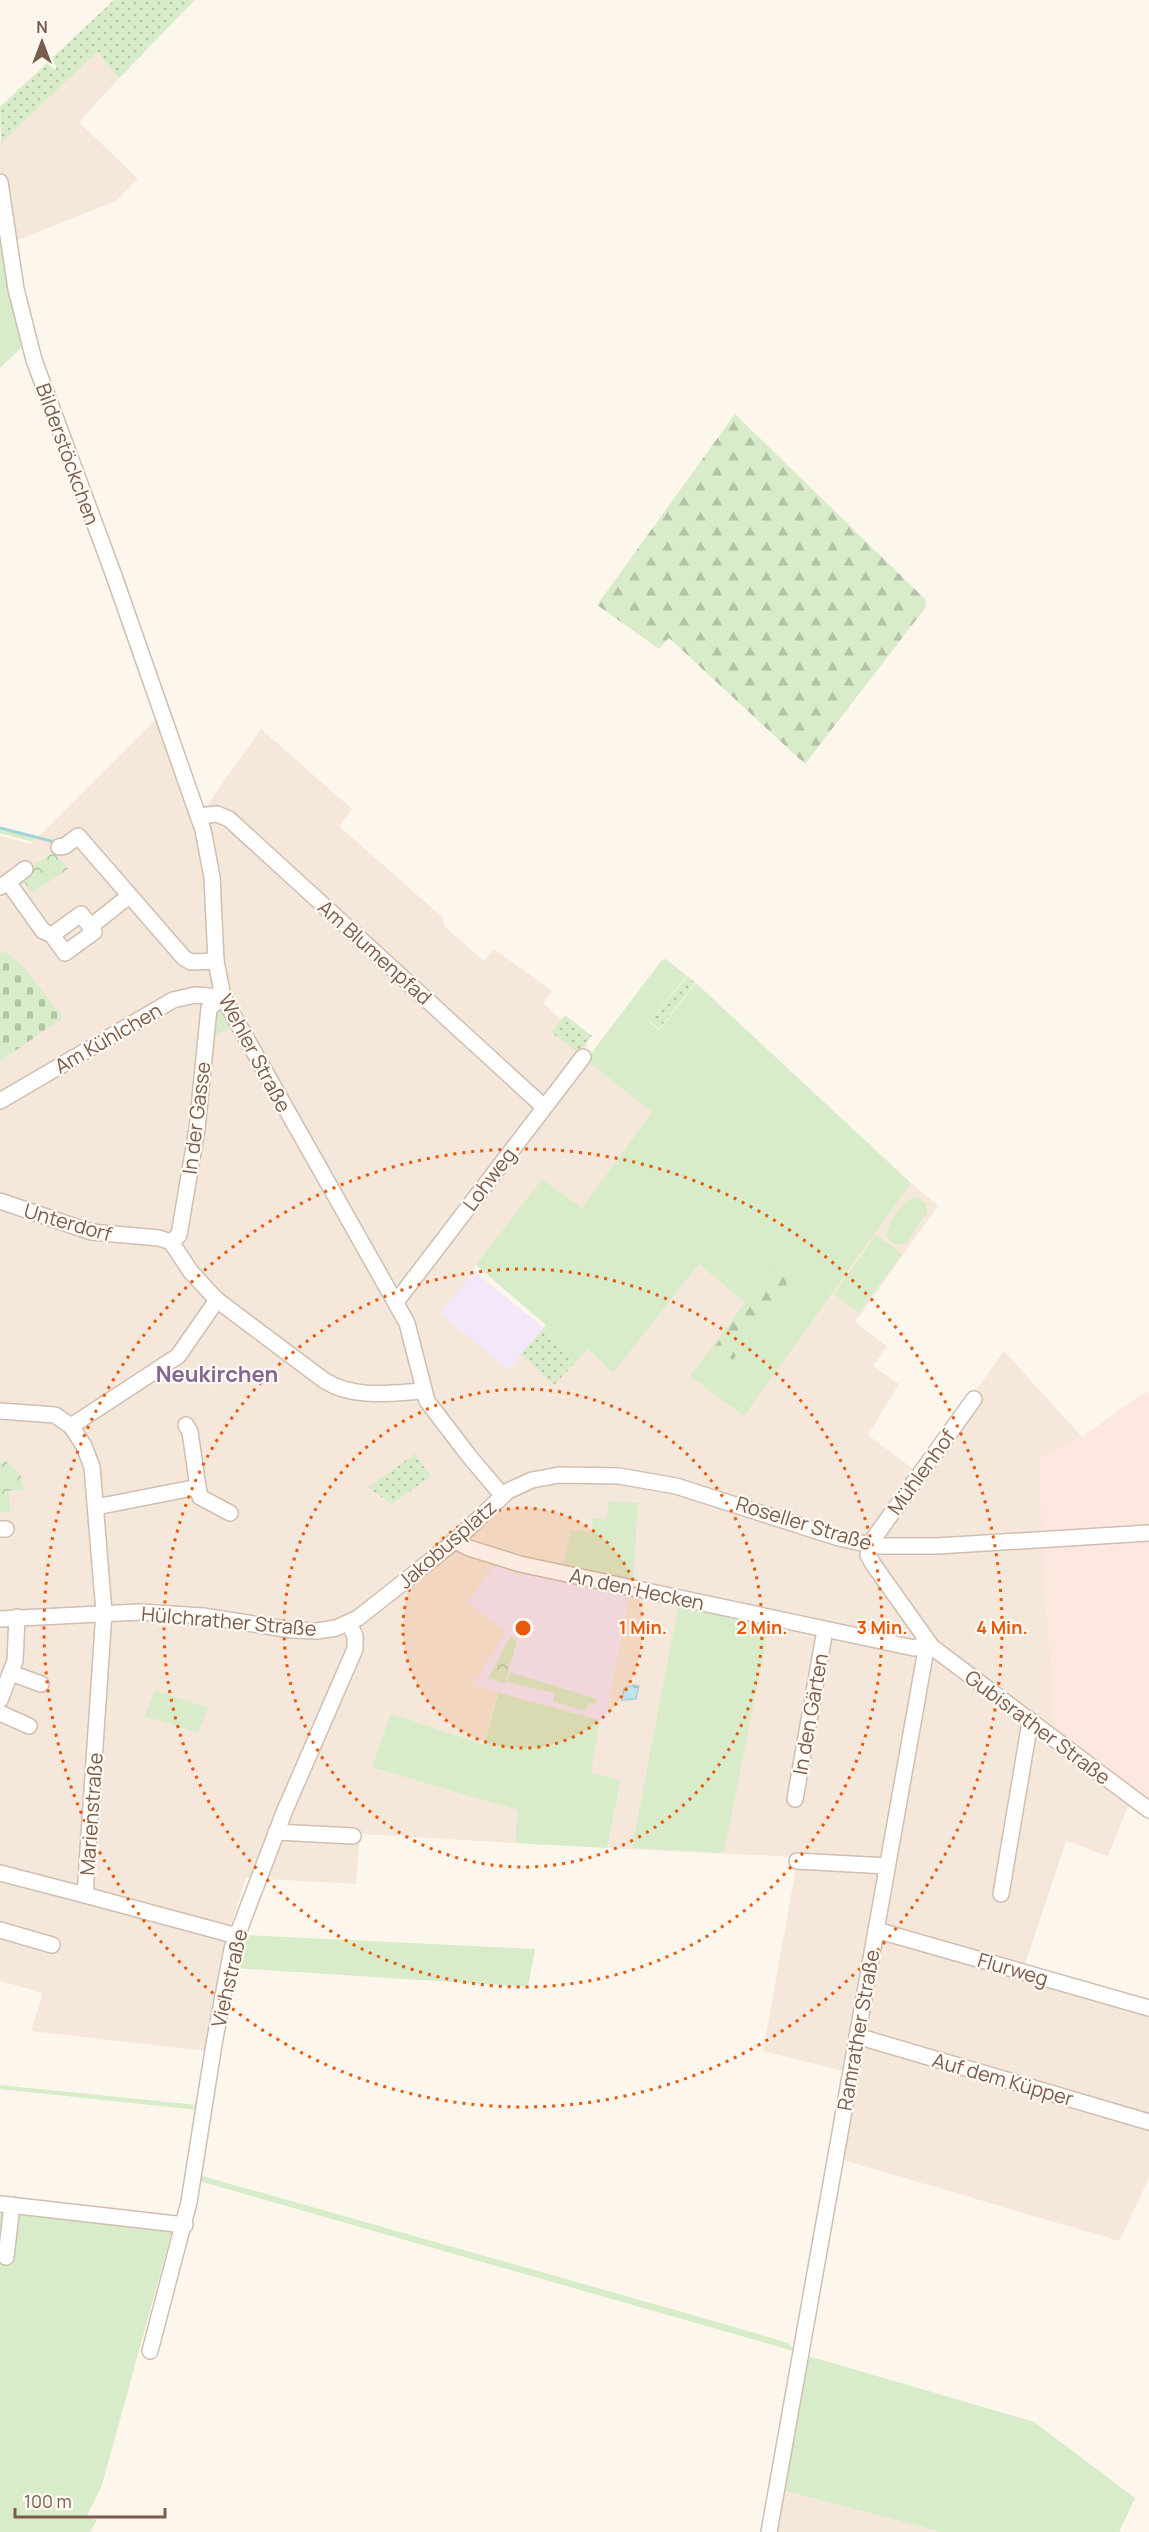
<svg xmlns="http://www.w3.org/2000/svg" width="1149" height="2532" font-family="Manrope,sans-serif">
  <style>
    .residential { fill: #f5e8da }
    .commercial { fill: #fde8e0 }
    .education { fill: #f3e8fa }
    .grass { fill: #d8ecc9 }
    .forest { fill: url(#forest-firs) }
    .cemetery { fill: url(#cemetery-stones) }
    .park { fill: url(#park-crowns) }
    .garden { fill: url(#garden-dots) }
    .water { fill: url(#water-ripples); stroke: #a5d3da; stroke-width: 1.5 }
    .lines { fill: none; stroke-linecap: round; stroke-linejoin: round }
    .stream { stroke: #a5d3da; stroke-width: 3 }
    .minor-casing { stroke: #d1beb0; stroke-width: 18 }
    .minor { stroke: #fff; stroke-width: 15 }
    .ring { fill: none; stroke: #e8590c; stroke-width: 3; stroke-dasharray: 3 6 }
    .labels { text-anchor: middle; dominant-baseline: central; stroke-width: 4.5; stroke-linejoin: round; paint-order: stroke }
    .street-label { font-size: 20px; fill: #7a5c4d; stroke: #fffaf3 }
    .quarter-label { font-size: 22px; font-weight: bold; fill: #846695; stroke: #fffaf3 }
    .centre { fill: #e8590c; stroke: #fffaf3; stroke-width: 3 }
    .ring-label { font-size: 18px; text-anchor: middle; font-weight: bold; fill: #e8590c; stroke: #fffaf3; stroke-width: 4.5; stroke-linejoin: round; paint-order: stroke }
  </style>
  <defs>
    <pattern id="forest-firs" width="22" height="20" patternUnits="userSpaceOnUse" patternTransform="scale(1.5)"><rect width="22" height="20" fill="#d8ecc9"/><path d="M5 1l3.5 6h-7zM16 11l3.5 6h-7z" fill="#b4c2a5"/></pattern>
    <pattern id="cemetery-stones" width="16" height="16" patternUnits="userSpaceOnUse" patternTransform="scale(1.5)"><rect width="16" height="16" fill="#d8ecc9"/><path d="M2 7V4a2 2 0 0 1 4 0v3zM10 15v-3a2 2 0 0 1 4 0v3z" fill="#b4c2a5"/></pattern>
    <pattern id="park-crowns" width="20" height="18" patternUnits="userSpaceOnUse" patternTransform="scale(1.5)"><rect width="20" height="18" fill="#d8ecc9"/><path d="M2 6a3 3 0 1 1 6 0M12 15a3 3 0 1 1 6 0" fill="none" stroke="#b4c2a5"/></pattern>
    <pattern id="garden-dots" width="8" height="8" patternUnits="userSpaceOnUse" patternTransform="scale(1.5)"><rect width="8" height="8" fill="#d8ecc9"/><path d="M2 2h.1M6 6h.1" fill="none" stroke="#b4c2a5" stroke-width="1.8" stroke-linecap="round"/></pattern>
    <pattern id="water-ripples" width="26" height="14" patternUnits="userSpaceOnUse" patternTransform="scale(1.5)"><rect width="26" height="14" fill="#bfe3e8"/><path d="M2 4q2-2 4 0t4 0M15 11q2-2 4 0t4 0" fill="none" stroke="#a0bbbe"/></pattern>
  </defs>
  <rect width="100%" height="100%" fill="#fdf6ec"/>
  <g class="residential">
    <path d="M97,52L119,78L79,122L138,179L116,201L13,242L0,225V139L1,142Z"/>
    <path d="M158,717L190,810L205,808L261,729L352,809L339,826L442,917L445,927L484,961L494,949L552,991L543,1003L588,1045L580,1055L652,1112L582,1209L542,1179L473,1270L578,1358L587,1349L613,1372L699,1264L745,1303H825L911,1183L938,1206L855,1322L887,1346L873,1366L899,1384L868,1435L917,1472L1004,1351L1082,1437L1039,1459L1133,1794L1108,1856L1066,1841L1021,1976L1149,2011V2178L1119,2241L840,2159L855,2074L763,2051L798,1857L607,1848L621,1781L591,1773L497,1694L484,1745L391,1713L517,1810L515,1843L360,1834L356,1884L246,1878L227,1937L206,2051L31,2031L43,1993L0,1981V836L31,844Z"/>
    <path d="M782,2490L941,2532H774Z"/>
  </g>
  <path class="commercial" d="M1146,1391L1149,1394V1806L1055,1736L1042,1546L1039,1459L1082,1437Z"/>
  <g class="education">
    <path d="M474,1272L544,1328L508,1370L440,1313Z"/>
    <path d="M497,1561L520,1577L526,1570L630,1593L605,1722L473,1685L504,1634L503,1629L467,1602Z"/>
  </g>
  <g class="grass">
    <path d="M0,225L24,345L0,368Z"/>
    <path d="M0,827L37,837L33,842L0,833Z"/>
    <path d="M666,959L687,976L649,1022L659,1030L696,983L911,1183L744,1416L690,1376L745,1303L699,1264L613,1373L588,1349L578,1359L544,1328L546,1325L476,1265L542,1179L582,1208L652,1112L586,1060L662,960Z"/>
    <path d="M216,1010L223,1012L233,1027L208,1039Z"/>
    <path d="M917,1197L927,1204V1213L906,1244H893L887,1236C887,1223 904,1198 917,1197Z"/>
    <path d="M876,1235L902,1254L859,1313L834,1294Z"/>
    <path d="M608,1501L638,1503L633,1582L563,1567L571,1530L592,1533L593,1518L607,1519Z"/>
    <path d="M679,1603L770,1622L724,1853L632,1848Z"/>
    <path d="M510,1672L597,1699L595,1705L589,1703L586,1711L553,1702L555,1693L507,1682Z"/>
    <path d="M155,1690L208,1708L198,1733L145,1716Z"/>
    <path d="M498,1693L600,1720L591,1773L621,1780L607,1848L515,1843L517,1810L372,1767L391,1713L484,1745Z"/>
    <path d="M243,1935L535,1949L528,1987L233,1968Z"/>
    <path d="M0,2085L198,2105L197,2110L0,2089Z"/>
    <path d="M199,2175L714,2321L788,2343L797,2352L199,2181Z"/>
    <path d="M0,2201L175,2220L102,2485L87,2516L77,2532H0Z"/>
    <path d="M805,2355L1034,2422L1135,2498L1119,2532H941L782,2490Z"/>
  </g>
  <g class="forest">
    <path d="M735,414L925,599L926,607L805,764L669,638L659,649L597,605Z"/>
    <path d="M772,1269L789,1281L733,1360L715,1346Z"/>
    <path d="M87,2516L97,2520L90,2532H77Z"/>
  </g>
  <path class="cemetery" d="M5,951L23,966L63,1018L0,1061V954Z"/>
  <g class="park">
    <path d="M54,852L68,869L32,893L19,875Z"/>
    <path d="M6,1461L21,1476L24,1490L9,1491L10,1512H0V1462Z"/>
    <path d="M511,1636L517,1639L505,1684L488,1678Z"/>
  </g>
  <g class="garden">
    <path d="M114,0H195L119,78L97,52L1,143L0,107Z"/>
    <path d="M688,976L695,983L659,1029L650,1021Z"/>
    <path d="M565,1015L592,1036L578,1053L551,1032Z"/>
    <path d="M544,1328L578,1359L554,1385L521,1354Z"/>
    <path d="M415,1454L431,1477L391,1504L368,1487Z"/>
  </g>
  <path class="water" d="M634,1685L639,1686L636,1699L622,1700L624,1688Z"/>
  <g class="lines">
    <path class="stream" d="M0,828L51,841"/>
    <g class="minor-casing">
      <g id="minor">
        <path d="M0,182L16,289L34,360L113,573L203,830L212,877L216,961L223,997L407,1323L427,1401L469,1456L502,1495"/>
        <path d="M199,816L217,814L229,819L544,1107"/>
        <path d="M59,847L65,846L78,836L184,958L191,962L216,961"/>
        <path d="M8,882L25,869"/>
        <path d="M0,887L8,882L43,931L52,935L65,953L94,932L81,914L52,935"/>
        <path d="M90,927L129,896"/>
        <path d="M0,1101L173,1000L195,995L223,997"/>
        <path d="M0,1201L91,1232L159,1238L171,1242"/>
        <path d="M171,1242L191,1272L217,1300L325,1381C355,1399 390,1393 423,1391"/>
        <path d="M171,1242L179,1235L197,1129L209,1008L223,997"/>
        <path d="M396,1302L583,1057"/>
        <path d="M0,1411L55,1415L71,1426L178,1356L217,1300"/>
        <path d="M186,1425L190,1432L198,1487"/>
        <path d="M71,1426L84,1446L92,1467L104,1612L85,1895L237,1936"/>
        <path d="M96,1507L198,1487L200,1497L230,1513"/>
        <path d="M0,1529H6"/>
        <path d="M455,1541L469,1548L520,1564L914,1648L927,1644"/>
        <path d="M869,1545L868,1555L873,1564L932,1647L1149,1810"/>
        <path d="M869,1545L974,1399"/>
        <path d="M0,1619L139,1612L203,1616L292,1630L317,1631L336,1628L358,1618L410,1577L455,1541L508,1491L532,1480L559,1475L619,1476L676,1486L839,1538L875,1546H937L1149,1533"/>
        <path d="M11,1673L41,1684"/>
        <path d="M0,1700L15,1661L17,1617"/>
        <path d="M0,1713L29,1726"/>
        <path d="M795,1799L825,1630"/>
        <path d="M276,1832L353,1836"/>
        <path d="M797,1861L887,1866"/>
        <path d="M0,1873L85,1895"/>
        <path d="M1001,1894L1030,1722"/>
        <path d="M0,1930L52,1945"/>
        <path d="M876,1930L1149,2008"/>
        <path d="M857,2036L1149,2122"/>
        <path d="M0,2204L185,2225"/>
        <path d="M6,2257L12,2205"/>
        <path d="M150,2351L189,2202L214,2044L232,1949L285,1810L355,1649V1636L349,1623"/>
        <path d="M769,2532L927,1644"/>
      </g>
    </g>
    <use href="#minor" class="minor"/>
  </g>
  <circle cx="523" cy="1628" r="120" fill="#e8590c" fill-opacity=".12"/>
  <g class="ring">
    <circle cx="523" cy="1628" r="120"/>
    <circle cx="523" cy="1628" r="239"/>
    <circle cx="523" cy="1628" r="359"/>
    <circle cx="523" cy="1628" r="479"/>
  </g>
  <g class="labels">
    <g class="street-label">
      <text transform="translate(68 454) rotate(70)">Bilderstöckchen</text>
      <text transform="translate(375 952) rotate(42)">Am Blumenpfad</text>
      <text transform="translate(108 1038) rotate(-30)">Am Kühlchen</text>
      <text transform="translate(255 1053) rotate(62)">Wehler Straße</text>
      <text transform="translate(196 1118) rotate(-83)">In der Gasse</text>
      <text transform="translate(489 1179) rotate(-53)">Lohweg</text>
      <text transform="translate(68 1222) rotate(16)">Unterdorf</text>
      <text transform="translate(921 1472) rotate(-54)">Mühlenhof</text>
      <text transform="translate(804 1523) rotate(17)">Roseller Straße</text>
      <text transform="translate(447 1544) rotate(-41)">Jakobusplatz</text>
      <text transform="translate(637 1589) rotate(12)">An den Hecken</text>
      <text transform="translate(229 1621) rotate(5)">Hülchrather Straße</text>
      <text transform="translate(810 1714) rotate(-80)">In den Gärten</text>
      <text transform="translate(1038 1727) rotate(37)">Gubisrather Straße</text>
      <text transform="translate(91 1814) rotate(-86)">Marienstraße</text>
      <text transform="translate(1013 1969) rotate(16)">Flurweg</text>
      <text transform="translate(229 1978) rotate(-77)">Viehstraße</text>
      <text transform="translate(858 2030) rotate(-80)">Ramrather Straße</text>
      <text transform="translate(1003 2079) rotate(16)">Auf dem Küpper</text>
    </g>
    <g class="quarter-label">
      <text x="217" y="1374">Neukirchen</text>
    </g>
  </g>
  <circle cx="523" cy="1628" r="9" class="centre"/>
  <g class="ring-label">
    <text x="643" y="1634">1 Min.</text>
    <text x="762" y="1634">2 Min.</text>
    <text x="882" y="1634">3 Min.</text>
    <text x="1002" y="1634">4 Min.</text>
  </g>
  <g transform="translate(42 42)" stroke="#fffaf3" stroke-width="4.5" paint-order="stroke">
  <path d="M0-4.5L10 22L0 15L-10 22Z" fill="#7a5c4d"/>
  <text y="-9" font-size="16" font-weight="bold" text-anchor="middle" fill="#7a5c4d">N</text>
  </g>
  <path d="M15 2508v9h150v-9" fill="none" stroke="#7a5c4d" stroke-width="3"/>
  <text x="24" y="2508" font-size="18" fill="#7a5c4d" stroke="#fffaf3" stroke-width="4.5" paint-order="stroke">100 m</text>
</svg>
